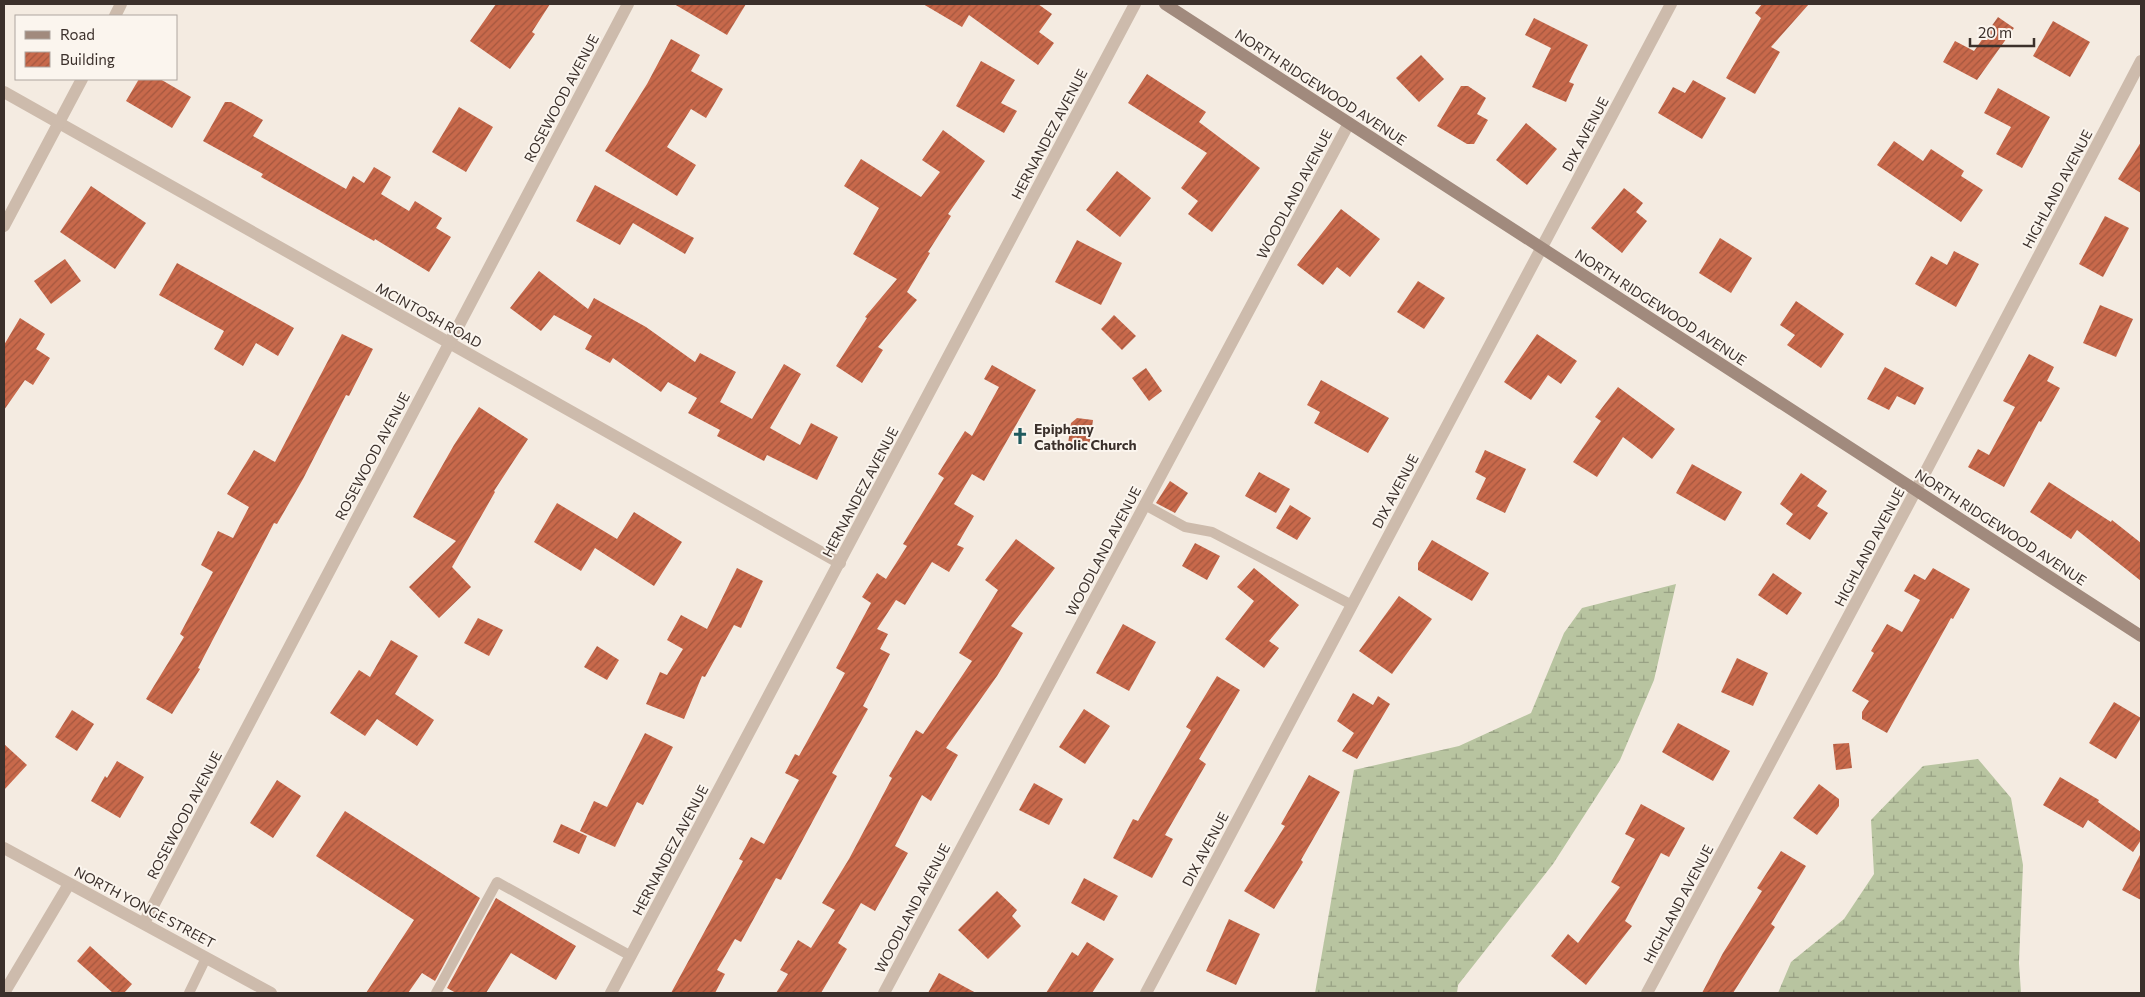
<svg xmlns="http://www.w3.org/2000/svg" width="2145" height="997" font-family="Commissioner,sans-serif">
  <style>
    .wetland { fill: url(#wetland-marsh) }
    .building { fill: url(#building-hatch) }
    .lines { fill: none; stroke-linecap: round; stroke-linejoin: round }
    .lane { stroke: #cdbbac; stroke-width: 10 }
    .street { stroke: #cdbbac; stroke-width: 12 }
    .secondary { stroke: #a18a7d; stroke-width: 12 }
    .labels { text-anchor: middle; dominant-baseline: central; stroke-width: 4; stroke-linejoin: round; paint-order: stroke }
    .street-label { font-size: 14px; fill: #3b302b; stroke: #fbf5ee }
    .poi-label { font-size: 14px; font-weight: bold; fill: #3b302b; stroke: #fbf5ee; text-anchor: start }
  </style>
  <defs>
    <pattern id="wetland-marsh" width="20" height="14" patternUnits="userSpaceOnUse" patternTransform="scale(1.25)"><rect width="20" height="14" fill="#b8c4a0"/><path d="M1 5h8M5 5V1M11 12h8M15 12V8" fill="none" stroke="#97a083"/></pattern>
    <pattern id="building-hatch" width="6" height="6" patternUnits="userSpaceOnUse" patternTransform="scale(1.25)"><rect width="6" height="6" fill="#c8694b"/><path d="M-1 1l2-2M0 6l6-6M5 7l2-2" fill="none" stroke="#a4573f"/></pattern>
  </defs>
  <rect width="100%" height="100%" fill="#f4ebe1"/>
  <g class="wetland">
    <path d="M1676,584L1654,680L1620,760L1553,864L1458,985L1457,993H1315L1354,770L1459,746L1531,713L1564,633L1582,608Z"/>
    <path d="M1978,759L2011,798L2023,865L2019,963L2021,993H1778L1791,962L1844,919L1874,874L1871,820L1923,766Z"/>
  </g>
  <g class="building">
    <path d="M496,4H550L532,32L535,34L510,69L470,41Z"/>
    <path d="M674,4H746L727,35Z"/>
    <path d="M923,4H1038L1052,14L1039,32L1054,43L1038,65L969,15L962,27Z"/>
    <path d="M1762,4H1809L1771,47L1780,52L1755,94L1726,78L1761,18L1755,13Z"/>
    <path d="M1998,17L2014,28L1977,80L1943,62L1955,41L1974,51Z"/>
    <path d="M1534,18L1588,45L1569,82L1574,84L1566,102L1532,87L1551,48L1525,35Z"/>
    <path d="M2053,21L2090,42L2070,77L2033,56Z"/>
    <path d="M671,39L700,55L691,71L723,89L706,118L691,109L667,147L696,165L677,196L605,151L647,84Z"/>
    <path d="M1421,55L1444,79L1419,102L1396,78Z"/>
    <path d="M981,61L1015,80L1001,103L1017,111L1004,133L956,106Z"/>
    <path d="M1147,74L1206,112L1199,122L1260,168L1212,232L1188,214L1198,201L1181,188L1207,153L1128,103Z"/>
    <path d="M139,79H160L191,97L172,128L126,101Z"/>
    <path d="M1693,80L1726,98L1702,139L1658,113L1673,87L1685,93Z"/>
    <path d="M1461,86H1468L1486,98L1477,114L1488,120L1474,144H1467L1437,126Z"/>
    <path d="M1998,88L2050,117L2022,168L1996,154L2011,127L1984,113Z"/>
    <path d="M225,102H231L263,120L253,136L346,189L353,176L364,183L374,167L391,177L381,194L409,211L415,201L442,218L436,228L451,237L429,272L375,239L374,241L261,177L263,174L203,141Z"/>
    <path d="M459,107L493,127L466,172L432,152Z"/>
    <path d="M1526,123L1557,149L1527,185L1496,160Z"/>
    <path d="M943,130L985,161L948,214L951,216L928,252L930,253L907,292L917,300L878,347L883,350L862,383L836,366L867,318L865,317L897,279L853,254L879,208L844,186L861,159L921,197L940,172L922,160Z"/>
    <path d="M1894,141L1923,161L1931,149L1964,171L1961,176L1983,190L1961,222L1877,165Z"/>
    <path d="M2141,142V193L2118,179Z"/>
    <path d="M1117,171L1151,198L1120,237L1086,210Z"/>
    <path d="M595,185L694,238L685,254L633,223L620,245L576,221Z"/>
    <path d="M91,186L146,223L115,269L60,232Z"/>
    <path d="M1624,188L1643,203L1636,212L1647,221L1622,253L1591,228Z"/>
    <path d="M1341,209L1380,239L1350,277L1337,267L1323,285L1297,265Z"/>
    <path d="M2105,216L2129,228L2103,277L2079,264Z"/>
    <path d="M1720,238L1752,258L1731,293L1699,273Z"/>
    <path d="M1077,240L1122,263L1101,305L1055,282Z"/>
    <path d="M1954,251L1979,264L1956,307L1915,284L1931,256L1947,265Z"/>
    <path d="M65,259L81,281L51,304L34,281Z"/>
    <path d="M177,263L294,328L278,356L256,343L243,366L214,349L224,331L159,295Z"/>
    <path d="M539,271L588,309L594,298L646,327L695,362L700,353L736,372L720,402L752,419L784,364L801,374L770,428L800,445L811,423L838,437L817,480L767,455L764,461L717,436L720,430L688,413L697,398L668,382L661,392L613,358L610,363L585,349L592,336L554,315L541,331L510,308Z"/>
    <path d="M1418,281L1445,298L1424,329L1397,312Z"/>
    <path d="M1796,301L1844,334L1821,368L1787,345L1795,335L1780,325Z"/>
    <path d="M2100,305L2133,319L2116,357L2083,343Z"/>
    <path d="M1114,315L1136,336L1122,350L1101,329Z"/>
    <path d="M20,318L45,334L36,349L50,358L33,385L25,380L4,410V345Z"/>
    <path d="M342,334L373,349L349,396L346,395L303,479L277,524L274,523L198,668L200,669L172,714L146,699L184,637L180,634L213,572L201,565L218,531L233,538L249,507L227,494L254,450L275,462Z"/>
    <path d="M1537,334L1577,361L1561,384L1548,375L1531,400L1504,382Z"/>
    <path d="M2029,354L2054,367L2047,381L2060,388L2041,422L2039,421L2004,487L1968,467L1978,449L1989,455L2015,407L2003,401Z"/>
    <path d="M992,365L1036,390L984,481L972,474L954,504L974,516L957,545L964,548L949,572L932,562L905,605L896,600L877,629L888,634L880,649L890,654L863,706L868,709L832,773L837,776L781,880L776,878L741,942L735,939L717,970L725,974L715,993H671L743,861L739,859L751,837L764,844L799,780L785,773L795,754L799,756L845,673L836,668L871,603L862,597L877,573L886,579L907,546L903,544L944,478L938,474L965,431L972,436L999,387L984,379Z"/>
    <path d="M1885,367L1924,388L1915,405L1897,396L1889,410L1867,399Z"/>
    <path d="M1146,368L1162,391L1149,401L1132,378Z"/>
    <path d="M1321,380L1389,418L1368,453L1314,423L1320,412L1307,405Z"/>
    <path d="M1618,387L1675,429L1652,459L1623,437L1597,477L1573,462L1601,421L1595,417Z"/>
    <path d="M479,407L528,439L494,491L495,492L452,567L471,587L439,618L409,587L456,541L413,517L454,445Z"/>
    <path d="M1077,418L1093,420L1089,447L1068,444L1071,423Z"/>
    <path d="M1485,450L1526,469L1505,513L1476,499L1486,478L1475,472Z"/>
    <path d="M1692,464L1742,492L1725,521L1676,493Z"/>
    <path d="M1259,472L1290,489L1276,513L1245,496Z"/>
    <path d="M1801,473L1827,491L1817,506L1828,513L1810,540L1786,524L1793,514L1780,504Z"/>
    <path d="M1170,481L1188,493L1175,513L1156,503Z"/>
    <path d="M2049,482L2111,522L2112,520L2141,543V581L2077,530L2071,539L2030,512Z"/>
    <path d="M557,503L617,539L634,512L682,542L654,586L595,548L581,571L534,542Z"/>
    <path d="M1290,505L1311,518L1297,540L1276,528Z"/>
    <path d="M1016,539L1055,568L1011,626L1023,633L997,676L946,748L958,755L931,801L922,795L895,846L908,853L875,911L861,903L838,943L847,949L821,993H776L788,974L780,970L798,940L811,948L835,910L822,903L849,859L892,778L889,776L916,730L923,734L972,661L959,653L998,590L985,580Z"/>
    <path d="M1432,540L1489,573L1472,601L1418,570V563Z"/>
    <path d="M1195,543L1220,556L1207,580L1182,566Z"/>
    <path d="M737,568L763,581L741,628L734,625L705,677L702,676L684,719L646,704L660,672L667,675L683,649L667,640L681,615L707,629Z"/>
    <path d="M1254,568L1299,605L1269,641L1279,648L1264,668L1225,639L1254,601L1237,587Z"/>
    <path d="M1933,568L1970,589L1953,619L1951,618L1887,733L1862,719V712L1869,701L1852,691L1874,653L1871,651L1887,624L1902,632L1920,600L1904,591L1914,574L1925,580Z"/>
    <path d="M1773,573L1802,593L1787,615L1758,595Z"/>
    <path d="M1399,596L1432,619L1392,674L1359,651Z"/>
    <path d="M478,618L503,630L489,656L464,643Z"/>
    <path d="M1123,624L1156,642L1129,691L1096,673Z"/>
    <path d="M391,640L418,656L395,694L434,720L417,746L377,719L365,736L330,713L359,670L370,677Z"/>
    <path d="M597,646L619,660L607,680L584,667Z"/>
    <path d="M1737,658L1768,673L1753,706L1721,692Z"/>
    <path d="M1217,676L1240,690L1199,759L1206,764L1165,835L1173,839L1152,878L1113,858L1133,819L1138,821L1191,730L1186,727Z"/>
    <path d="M1353,693L1373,705L1378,696L1390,704L1357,759L1342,751L1354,733L1337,721Z"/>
    <path d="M2114,702L2141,718L2116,759L2089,743Z"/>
    <path d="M1084,709L1110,726L1085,764L1059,747Z"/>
    <path d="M72,710L94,724L77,751L55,737Z"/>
    <path d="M1678,723L1730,751L1713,781L1662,752Z"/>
    <path d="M645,733L673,747L643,805L637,802L615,847L580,831L594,801L607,807Z"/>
    <path d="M1849,743L1852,768L1836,770L1833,744Z"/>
    <path d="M4,744L27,765L4,790Z"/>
    <path d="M117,761L144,777L120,818L91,801L105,776L107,778Z"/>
    <path d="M1309,775L1340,792L1301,860L1303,862L1274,909L1244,891L1285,826L1281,824Z"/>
    <path d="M2060,777L2099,800L2098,802L2141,832V840L2133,852L2088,820L2083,828L2043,805Z"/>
    <path d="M277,780L301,796L273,838L250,823Z"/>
    <path d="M1034,783L1063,799L1049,825L1019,810Z"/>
    <path d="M1819,784L1839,799V806L1817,835L1793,818Z"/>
    <path d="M1641,804L1685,828L1669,857L1661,853L1625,921L1632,926L1586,985L1551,956L1568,934L1578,943L1620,887L1611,882L1635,839L1625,834Z"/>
    <path d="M345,811L480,898L435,981L422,973L408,993H366L414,920L316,856Z"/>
    <path d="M561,824L587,836L579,854L553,842Z"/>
    <path d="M1781,851L1806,866L1771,924L1775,927L1733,993H1702L1723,953L1762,891L1757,888Z"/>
    <path d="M2141,853V900L2122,890Z"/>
    <path d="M1084,878L1118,896L1104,921L1071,903Z"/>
    <path d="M997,891L1017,910L1012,916L1021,926L988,959L958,930Z"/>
    <path d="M496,898L576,946L556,980L511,953L486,993H456L447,988Z"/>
    <path d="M1229,919L1260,934L1236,985L1206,971Z"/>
    <path d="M1087,942L1114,959L1092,993H1046L1072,952L1078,956Z"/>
    <path d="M90,946L132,984L124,993H113L77,961Z"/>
    <path d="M939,973L976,993H928Z"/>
  </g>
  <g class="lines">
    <g class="lane">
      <path d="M1145,505L1185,527L1212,532L1352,605"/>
      <path d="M189,993L206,958"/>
      <path d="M436,993L497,882L631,956"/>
    </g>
    <g class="street">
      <path d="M115,16L121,4"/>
      <path d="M4,92L840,563"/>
      <path d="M4,226L82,79"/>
      <path d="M4,848L271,993"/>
      <path d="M144,923L628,4"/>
      <path d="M4,993L69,884"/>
      <path d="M611,993L1135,4"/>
      <path d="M884,993L1349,123"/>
      <path d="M1146,993L1671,4"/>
      <path d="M1647,993L1916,490L2141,61"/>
    </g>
    <path class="secondary" d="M1165,4L2141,636"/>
  </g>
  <defs>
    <g id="church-bare" transform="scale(1.35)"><path d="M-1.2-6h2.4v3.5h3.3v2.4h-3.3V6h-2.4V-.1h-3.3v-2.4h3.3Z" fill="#1f5a5e" stroke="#fbf5ee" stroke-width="2.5" paint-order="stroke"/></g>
  </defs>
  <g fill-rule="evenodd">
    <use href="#church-bare" x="1020" y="436"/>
  </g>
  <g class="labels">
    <g class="street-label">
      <text transform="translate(1321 87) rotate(33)">NORTH RIDGEWOOD AVENUE</text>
      <text transform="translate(561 98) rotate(-62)">ROSEWOOD AVENUE</text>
      <text transform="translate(1049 134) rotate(-62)">HERNANDEZ AVENUE</text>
      <text transform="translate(1585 134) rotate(-62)">DIX AVENUE</text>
      <text transform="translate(2057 189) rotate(-62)">HIGHLAND AVENUE</text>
      <text transform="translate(1294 194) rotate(-62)">WOODLAND AVENUE</text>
      <text transform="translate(1661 307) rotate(33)">NORTH RIDGEWOOD AVENUE</text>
      <text transform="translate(429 315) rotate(29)">MCINTOSH ROAD</text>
      <text transform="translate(372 456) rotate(-62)">ROSEWOOD AVENUE</text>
      <text transform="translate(1395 491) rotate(-62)">DIX AVENUE</text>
      <text transform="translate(860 492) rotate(-62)">HERNANDEZ AVENUE</text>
      <text transform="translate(2001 527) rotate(33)">NORTH RIDGEWOOD AVENUE</text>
      <text transform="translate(1869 547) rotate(-62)">HIGHLAND AVENUE</text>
      <text transform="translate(1103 551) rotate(-62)">WOODLAND AVENUE</text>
      <text transform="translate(184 815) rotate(-62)">ROSEWOOD AVENUE</text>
      <text transform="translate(1205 849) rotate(-62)">DIX AVENUE</text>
      <text transform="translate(670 850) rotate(-62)">HERNANDEZ AVENUE</text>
      <text transform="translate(1678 904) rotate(-62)">HIGHLAND AVENUE</text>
      <text transform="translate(145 907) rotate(28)">NORTH YONGE STREET</text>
      <text transform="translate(912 908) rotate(-62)">WOODLAND AVENUE</text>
    </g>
    <g class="poi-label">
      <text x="1034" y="428">Epiphany<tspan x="1034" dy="16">Catholic Church</tspan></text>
    </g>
  </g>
  <rect width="2145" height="997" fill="none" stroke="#3b302b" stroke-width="10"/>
  <rect x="15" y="15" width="162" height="65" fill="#fbf5ee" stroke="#aea6a0"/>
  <rect x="25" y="31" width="25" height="8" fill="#a18a7d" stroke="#aea6a0"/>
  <text x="60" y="40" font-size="15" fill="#3b302b">Road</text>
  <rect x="25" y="52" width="25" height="15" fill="url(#building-hatch)" stroke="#aea6a0"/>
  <text x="60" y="65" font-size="15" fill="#3b302b">Building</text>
  <path d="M1970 38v8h64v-8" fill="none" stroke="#3b302b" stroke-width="2.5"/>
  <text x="1978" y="38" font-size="15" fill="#3b302b" stroke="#fbf5ee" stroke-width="4" paint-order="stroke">20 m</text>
</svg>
